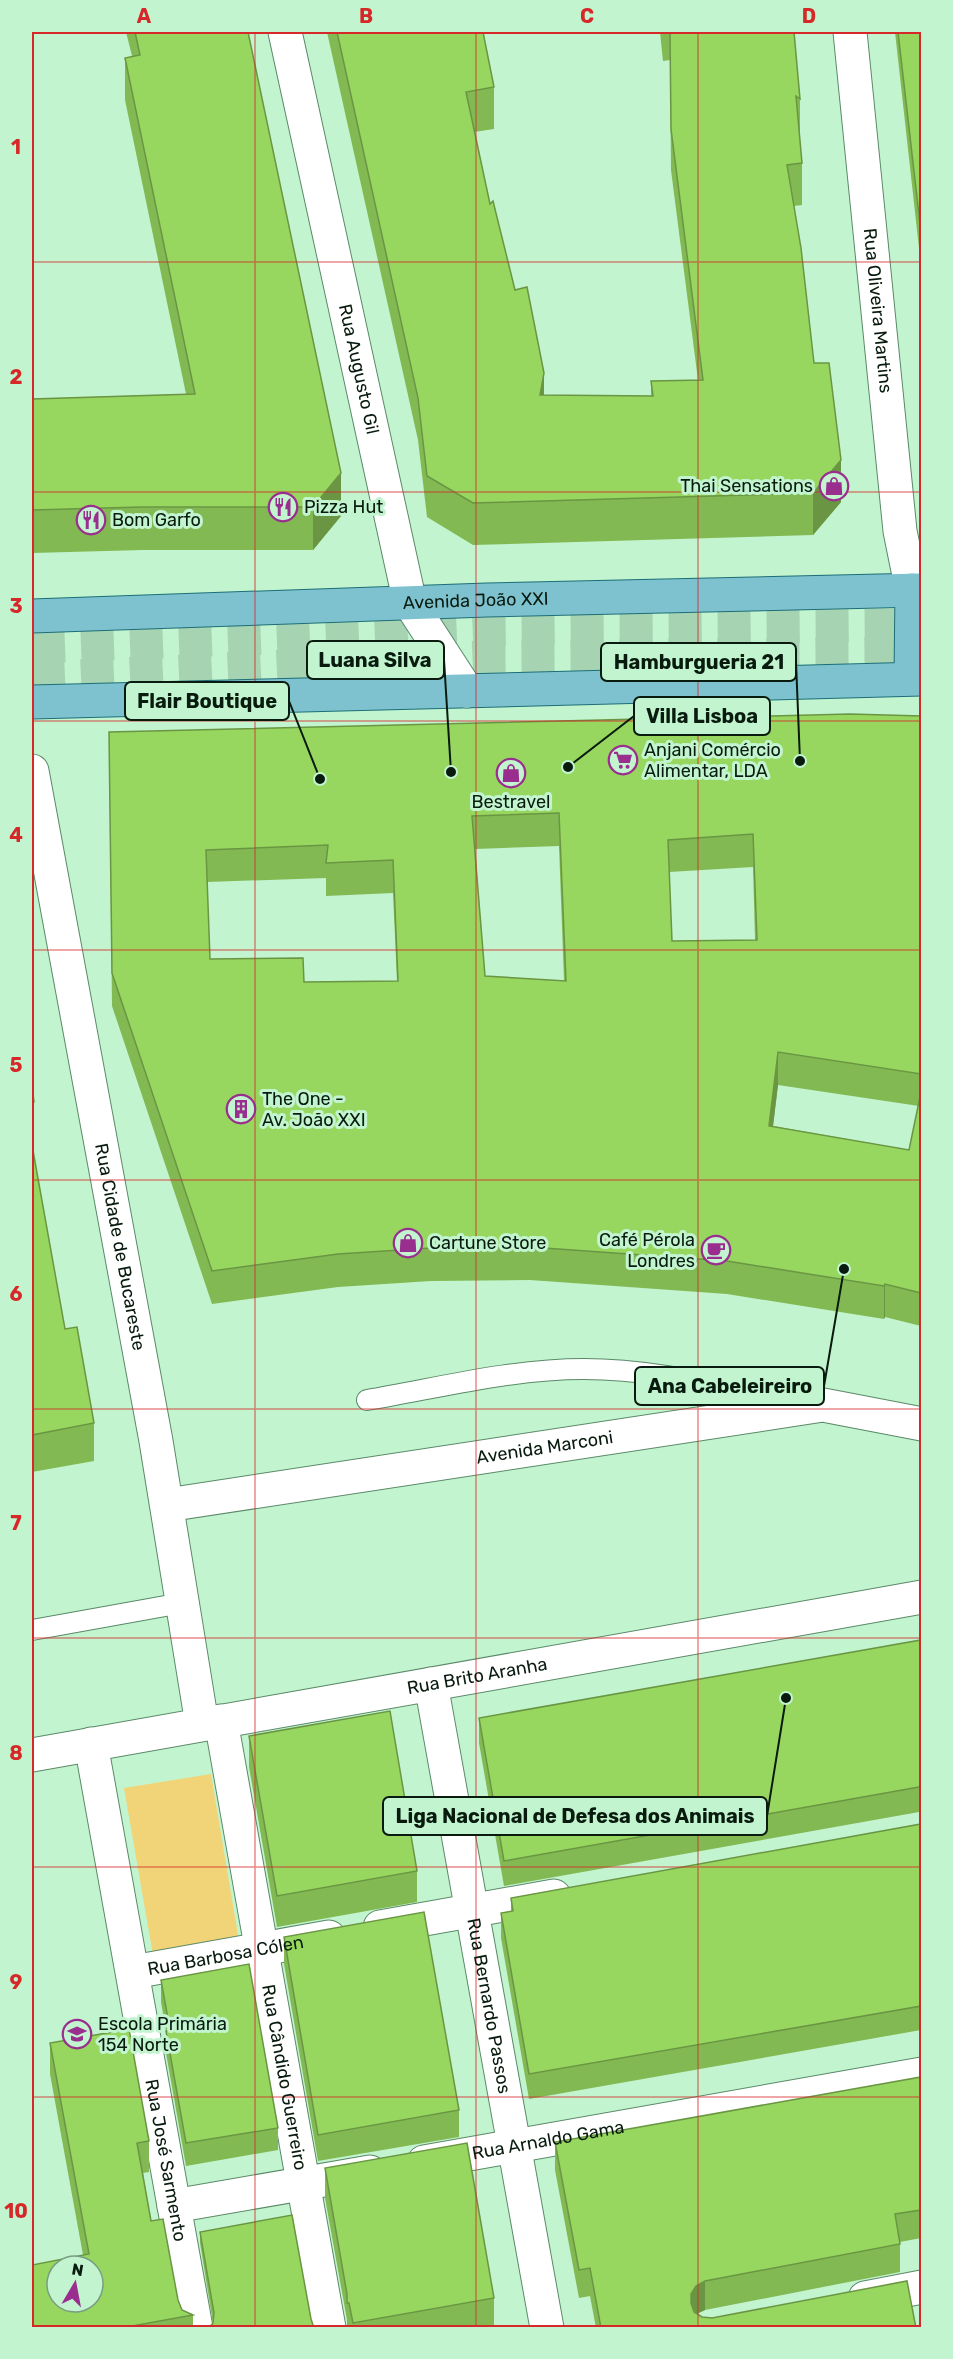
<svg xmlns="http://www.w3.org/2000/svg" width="953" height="2359" font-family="Rubik,sans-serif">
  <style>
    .green { fill: #f1d477 }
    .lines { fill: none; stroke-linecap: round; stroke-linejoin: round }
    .primary-tunnel { stroke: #a6d3b2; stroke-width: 33; stroke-dasharray: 33 16; stroke-linecap: butt }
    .service-casing { stroke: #5b8968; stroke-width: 22 }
    .minor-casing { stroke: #5b8968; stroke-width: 35 }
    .primary-casing { stroke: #1d6e77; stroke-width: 35 }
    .service { stroke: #fff; stroke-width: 20 }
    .minor { stroke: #fff; stroke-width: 33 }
    .primary { stroke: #7fc2cf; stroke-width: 33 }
    .wall { fill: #82b953; fill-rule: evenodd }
    .shaded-wall { fill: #6a9643 }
    .building { fill: #97d760; stroke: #6a9643; stroke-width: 1.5; fill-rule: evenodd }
    .grid { fill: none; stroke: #d62828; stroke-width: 1.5; stroke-opacity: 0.55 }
    .labels { text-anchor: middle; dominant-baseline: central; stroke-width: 6; stroke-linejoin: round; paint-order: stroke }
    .street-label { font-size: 18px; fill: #081b0e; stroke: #c2f4cf }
    .poi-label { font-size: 18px; fill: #081b0e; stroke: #c2f4cf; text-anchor: start }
    .leader { fill: none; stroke: #081b0e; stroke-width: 2 }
    .callout-dot { fill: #081b0e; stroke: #c2f4cf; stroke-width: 2 }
    .callout { fill: #c2f4cf; stroke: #081b0e; stroke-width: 2 }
    .callout-label { font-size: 20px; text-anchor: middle; font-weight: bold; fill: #081b0e }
    .neatline { fill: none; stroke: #d62828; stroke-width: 2 }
    .grid-label { font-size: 20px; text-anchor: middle; font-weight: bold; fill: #d62828 }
  </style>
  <rect width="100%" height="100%" fill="#c2f4cf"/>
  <path class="green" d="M211,1774L239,1941L153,1955L124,1788Z"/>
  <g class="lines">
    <g class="primary-tunnel">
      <path d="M32,647L501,629L922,625"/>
      <path d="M32,678L502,656L922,653"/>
    </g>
    <g class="service-casing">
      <g id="service">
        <path d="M367,1400C438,1388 511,1369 584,1369C656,1369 729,1388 800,1401"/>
        <path d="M32,1630L182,1603"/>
      </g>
    </g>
    <g class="minor-casing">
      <g id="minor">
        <path id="s1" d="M285,32L410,603L467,691"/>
        <path id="s2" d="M850,32L900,531L912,590"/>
        <path id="s3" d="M32,771L156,1441L202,1724"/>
        <path id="s4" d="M167,1505L823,1405L922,1424"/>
        <path id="s5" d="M431,1684L547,2328"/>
        <path id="s6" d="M221,1721L329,2328"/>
        <path id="s7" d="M91,1744L196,2328"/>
        <path id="s8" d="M32,1755L922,1597"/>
        <path d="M380,1927L554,1896"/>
        <path id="s9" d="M133,1972L329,1937"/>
        <path id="s10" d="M424,2162L922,2074"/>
        <path d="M174,2206L370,2172"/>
        <path d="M865,2298L922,2287"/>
      </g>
    </g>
    <g class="primary-casing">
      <g id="primary">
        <path id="s11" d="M32,616L487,600L922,590"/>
        <path d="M911,678L912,590"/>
        <path d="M32,702L922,679"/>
      </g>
    </g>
    <use href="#service" class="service"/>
    <use href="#minor" class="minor"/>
    <use href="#primary" class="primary"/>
  </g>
  <g class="wall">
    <path d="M126,32H248L341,516L313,550H142L32,553V399L186,394L125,100V58L132,56Z"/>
    <path d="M327,32H483L494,87V129L474,132L490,204L515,290L544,395L651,396V381L698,380L671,170L670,60L663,61L660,32H794L800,99V141L802,163V205L794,206L814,363L841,502L813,535L473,545L427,517L418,440Z"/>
    <path d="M895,32H921V266Z"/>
    <path d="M921,716V1326L885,1317L884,1319L727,1294L530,1280L431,1281L338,1287L212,1304L112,1006L109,732ZM559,846L564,981L485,976L475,849ZM753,867L755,940L672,941L669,872ZM326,878V896L393,893L397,981L304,982L210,959L207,882ZM778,1085L919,1106L909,1150L773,1126Z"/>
    <path d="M32,1145L65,1329L94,1423V1461L32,1472Z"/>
    <path d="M921,1640V1812H919L504,1886L479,1743V1718Z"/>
    <path d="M249,1736L417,1871V1902L277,1927L249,1767Z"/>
    <path d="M921,1824V2030L529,2099L501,1938V1913L511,1911V1898Z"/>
    <path d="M284,1937L459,2110V2137L318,2161L284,1964Z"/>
    <path d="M161,1980L278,2128V2150L186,2166L166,2053V2031L161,2002Z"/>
    <path d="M50,2043L149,2141V2172L143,2173L151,2221L178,2300L182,2310L193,2315V2328H32L83,2255L50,2074Z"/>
    <path d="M921,2077V2238L900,2242V2272L705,2310L697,2314L702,2317L712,2318L916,2328H596L590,2296L579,2298L555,2170V2142Z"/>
    <path d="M325,2168L494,2298V2328H347V2320L325,2198Z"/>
    <path d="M200,2232L311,2319L213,2323L200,2243Z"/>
  </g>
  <g class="shaded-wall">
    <path d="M544,373V415L540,395Z"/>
    <path d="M841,460V502L813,535V493Z"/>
    <path d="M341,473V516L313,550V507Z"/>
    <path d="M778,1052V1085L769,1159V1126Z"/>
    <path d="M34,1102V1139L32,1140V1103Z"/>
    <path d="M885,1284V1317L884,1319V1286Z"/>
    <path d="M705,2281V2310L696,2314L691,2303V2294L696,2286Z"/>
  </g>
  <g class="building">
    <path d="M135,32H248L341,473L313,507H142L32,510V399L195,394L125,58L140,55Z"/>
    <path d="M337,32H483L494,87L466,92L490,204L493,201L515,290L527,287L544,373L540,395L653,396L651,381L703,380L671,129L670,32H794L800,99L796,96L802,163L787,165L801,248L814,363H829L841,460L813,493L473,503L427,476L418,398Z"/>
    <path d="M898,32H921V232Z"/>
    <path d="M850,714L921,716V1074L778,1052L769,1126L909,1150L921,1092V1293L885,1284L884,1286L727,1261L530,1247L431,1248L338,1254L212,1271L112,973L109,732ZM559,813L566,981L485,976L472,816ZM753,834L757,940L672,941L668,840ZM328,845L326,863L393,860L398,981L304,982L303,958L210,959L206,850Z"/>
    <path d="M32,1086L34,1102L32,1103Z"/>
    <path d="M32,1145L65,1329L77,1327L94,1423L32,1435Z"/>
    <path d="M921,1640V1787H919L504,1861L479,1718Z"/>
    <path d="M390,1711L417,1871L277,1896L249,1736Z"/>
    <path d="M921,1824V2006L529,2074L501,1913L513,1911L511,1898Z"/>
    <path d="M424,1912L459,2110L318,2135L284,1937Z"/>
    <path d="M249,1964L278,2128L186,2143L166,2031L170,2030L161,1980Z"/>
    <path d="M129,2029L149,2141L137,2143L151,2221L163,2219L178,2300L182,2310L193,2315L121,2328H32V2265L89,2254L50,2043ZM57,2266H93V2302H57Z"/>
    <path d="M921,2077V2210L895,2214L900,2244L705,2281L696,2286L691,2294V2303L694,2312L702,2317L712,2318L907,2281L916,2328H601L590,2268L579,2270L555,2142Z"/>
    <path d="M467,2143L494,2298L353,2323L349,2303H347V2294L325,2168Z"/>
    <path d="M292,2215L311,2319L314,2328H209L213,2323L214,2313L200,2232Z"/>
  </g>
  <path class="grid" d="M255,32V2328M476,32V2328M698,32V2328M32,262H922M32,492H922M32,721H922M32,950H922M32,1180H922M32,1409H922M32,1638H922M32,1867H922M32,2097H922"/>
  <defs>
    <g id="shop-ring" transform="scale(1.5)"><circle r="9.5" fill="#c2f4cf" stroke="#9a2e8f" stroke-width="1.5"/><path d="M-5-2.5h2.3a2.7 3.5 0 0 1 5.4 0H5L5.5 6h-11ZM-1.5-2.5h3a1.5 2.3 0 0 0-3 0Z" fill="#9a2e8f"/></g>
    <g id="restaurant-ring" transform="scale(1.5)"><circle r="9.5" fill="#c2f4cf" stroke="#9a2e8f" stroke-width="1.5"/><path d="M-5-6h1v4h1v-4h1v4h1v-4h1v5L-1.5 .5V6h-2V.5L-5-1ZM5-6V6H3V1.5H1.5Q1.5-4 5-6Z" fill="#9a2e8f"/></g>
    <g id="supermarket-ring" transform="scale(1.5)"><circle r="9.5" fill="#c2f4cf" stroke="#9a2e8f" stroke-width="1.5"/><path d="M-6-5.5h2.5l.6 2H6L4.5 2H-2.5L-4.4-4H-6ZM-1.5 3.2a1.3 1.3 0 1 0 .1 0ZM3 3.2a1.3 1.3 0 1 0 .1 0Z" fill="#9a2e8f"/></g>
    <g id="building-ring" transform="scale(1.5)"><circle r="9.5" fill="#c2f4cf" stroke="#9a2e8f" stroke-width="1.5"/><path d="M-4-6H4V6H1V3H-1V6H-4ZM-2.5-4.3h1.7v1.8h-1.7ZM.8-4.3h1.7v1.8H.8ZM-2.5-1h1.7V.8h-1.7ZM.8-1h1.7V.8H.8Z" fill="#9a2e8f"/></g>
    <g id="cafe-ring" transform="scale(1.5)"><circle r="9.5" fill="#c2f4cf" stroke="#9a2e8f" stroke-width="1.5"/><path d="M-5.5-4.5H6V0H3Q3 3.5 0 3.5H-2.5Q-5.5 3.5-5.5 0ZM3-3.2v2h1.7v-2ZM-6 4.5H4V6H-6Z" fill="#9a2e8f"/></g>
    <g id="school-ring" transform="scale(1.5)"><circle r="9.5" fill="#c2f4cf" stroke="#9a2e8f" stroke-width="1.5"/><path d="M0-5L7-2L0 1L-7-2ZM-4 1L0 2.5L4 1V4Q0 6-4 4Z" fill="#9a2e8f"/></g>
  </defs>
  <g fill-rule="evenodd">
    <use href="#shop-ring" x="834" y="486"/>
    <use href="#restaurant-ring" x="283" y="507"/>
    <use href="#restaurant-ring" x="91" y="520"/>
    <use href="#supermarket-ring" x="623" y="760"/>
    <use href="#shop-ring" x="511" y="773"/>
    <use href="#building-ring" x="241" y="1109"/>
    <use href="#shop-ring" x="408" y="1243"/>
    <use href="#cafe-ring" x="716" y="1250"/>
    <use href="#school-ring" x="77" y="2034"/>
  </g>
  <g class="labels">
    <g class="street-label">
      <text stroke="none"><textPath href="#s2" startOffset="280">Rua Oliveira Martins</textPath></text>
      <text stroke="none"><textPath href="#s1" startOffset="345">Rua Augusto Gil</textPath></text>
      <text stroke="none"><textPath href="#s11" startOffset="444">Avenida João XXI</textPath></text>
      <text stroke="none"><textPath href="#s3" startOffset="484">Rua Cidade de Bucareste</textPath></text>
      <text stroke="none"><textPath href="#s4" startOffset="382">Avenida Marconi</textPath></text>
      <text stroke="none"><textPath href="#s8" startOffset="452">Rua Brito Aranha</textPath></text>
      <text stroke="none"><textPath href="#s9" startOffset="94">Rua Barbosa Cólen</textPath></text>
      <text stroke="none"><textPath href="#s5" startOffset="327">Rua Bernardo Passos</textPath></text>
      <text stroke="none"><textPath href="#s6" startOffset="362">Rua Cândido Guerreiro</textPath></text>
      <text stroke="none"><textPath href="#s10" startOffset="126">Rua Arnaldo Gama</textPath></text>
      <text stroke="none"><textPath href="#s7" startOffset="423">Rua José Sarmento</textPath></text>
    </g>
    <g class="poi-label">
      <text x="813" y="486" text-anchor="end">Thai Sensations</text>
      <text x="304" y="507">Pizza Hut</text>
      <text x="112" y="520">Bom Garfo</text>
      <text x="644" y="750">Anjani Comércio<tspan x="644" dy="21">Alimentar, LDA</tspan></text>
      <text x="511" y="802" text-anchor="middle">Bestravel</text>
      <text x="262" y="1099">The One -<tspan x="262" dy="21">Av. João XXI</tspan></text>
      <text x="695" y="1240" text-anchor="end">Café Pérola<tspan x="695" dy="21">Londres</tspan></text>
      <text x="429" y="1243">Cartune Store</text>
      <text x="98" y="2024">Escola Primária<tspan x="98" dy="21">154 Norte</tspan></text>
    </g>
  </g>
  <path class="leader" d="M451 772L444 660M800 761L796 662M320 779L289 701M568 767L634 716M844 1269L824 1386M786 1698L767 1816"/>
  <g class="callout-dot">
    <circle cx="451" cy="772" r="6"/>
    <circle cx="800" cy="761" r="6"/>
    <circle cx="320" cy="779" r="6"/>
    <circle cx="568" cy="767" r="6"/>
    <circle cx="844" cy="1269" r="6"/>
    <circle cx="786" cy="1698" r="6"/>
  </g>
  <g class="callout">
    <rect x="307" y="641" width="137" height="38" rx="6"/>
    <rect x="601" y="643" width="195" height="38" rx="6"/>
    <rect x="125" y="682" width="164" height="38" rx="6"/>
    <rect x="634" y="697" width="136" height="38" rx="6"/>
    <rect x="635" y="1367" width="189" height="38" rx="6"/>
    <rect x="383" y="1797" width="384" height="38" rx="6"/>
  </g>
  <g class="callout-label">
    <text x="375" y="667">Luana Silva</text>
    <text x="699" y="669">Hamburgueria 21</text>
    <text x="207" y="708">Flair Boutique</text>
    <text x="702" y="723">Villa Lisboa</text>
    <text x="730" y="1393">Ana Cabeleireiro</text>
    <text x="575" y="1823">Liga Nacional de Defesa dos Animais</text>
  </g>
  <rect width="953" height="2359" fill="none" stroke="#c2f4cf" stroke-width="66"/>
  <g transform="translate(75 2284) rotate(10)"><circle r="28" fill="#c2f4cf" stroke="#789d82" stroke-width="1.5"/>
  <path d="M0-4.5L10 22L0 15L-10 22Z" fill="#9a2e8f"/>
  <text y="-9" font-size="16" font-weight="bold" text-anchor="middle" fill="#081b0e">N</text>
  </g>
  <rect x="33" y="33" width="887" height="2293" class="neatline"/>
  <g class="grid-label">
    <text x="144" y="23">A</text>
    <text x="366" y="23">B</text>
    <text x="587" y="23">C</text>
    <text x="809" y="23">D</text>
    <text x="16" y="154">1</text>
    <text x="16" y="384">2</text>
    <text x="16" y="613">3</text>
    <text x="16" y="842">4</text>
    <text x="16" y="1072">5</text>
    <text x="16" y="1301">6</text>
    <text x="16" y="1530">7</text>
    <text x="16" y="1760">8</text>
    <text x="16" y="1989">9</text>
    <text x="16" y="2218">10</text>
  </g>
</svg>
